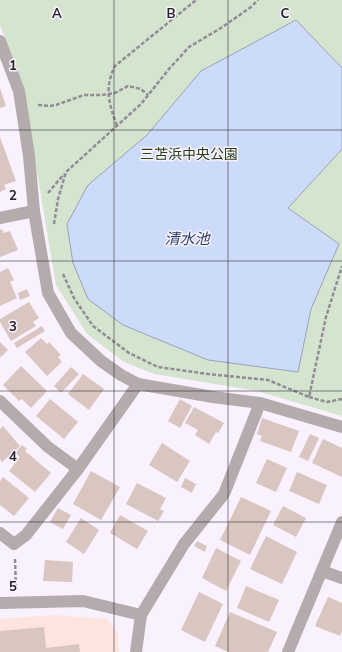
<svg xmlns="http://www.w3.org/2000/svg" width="342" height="652" font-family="Mulish,'Noto Sans JP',sans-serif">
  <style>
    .education { fill: #fee4df }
    .green { fill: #d5e4cf }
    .water { fill: #cbdbf9; stroke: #99a3ba }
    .building { fill: #dac6c0 }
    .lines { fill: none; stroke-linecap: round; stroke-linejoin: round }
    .path { stroke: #928c97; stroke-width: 2.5; stroke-dasharray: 4 2; stroke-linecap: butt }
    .minor { stroke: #b4abad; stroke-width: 12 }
    .grid { fill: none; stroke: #252128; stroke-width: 1; stroke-opacity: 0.55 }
    .labels { text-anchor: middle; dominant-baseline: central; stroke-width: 3; stroke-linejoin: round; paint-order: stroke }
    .park-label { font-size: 14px; fill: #233f14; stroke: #f9f1fe }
    .water-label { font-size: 15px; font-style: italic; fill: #2b4068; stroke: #f9f1fe }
    .grid-label { font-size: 13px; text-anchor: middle; font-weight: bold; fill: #252128; stroke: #f9f1fe; stroke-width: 3; stroke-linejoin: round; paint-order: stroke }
  </style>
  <rect width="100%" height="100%" fill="#f9f1fe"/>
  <path class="education" d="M54,615L107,619L118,632L119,652H0V619Z"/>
  <path class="green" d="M0,0H342V416L257,391L154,374L124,362L87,334L56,285L22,83L0,25Z"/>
  <path class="water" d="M296,20L342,68V149L288,208L339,244L311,309L298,372L208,360L123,325L88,299L73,263L67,224L88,185L147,135L201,71Z"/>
  <g class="building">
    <path d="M0,88L6,106L0,108Z"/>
    <path d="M0,137L16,181L4,185L6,189L0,192Z"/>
    <path d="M2,229L4,233L10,231L18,250L0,257V230Z"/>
    <path d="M8,268L14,280L10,282L17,298L0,306V272Z"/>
    <path d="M27,289L30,296L20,300L18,293Z"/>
    <path d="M29,302L39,318L33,322L36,326L11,341L0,322V319Z"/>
    <path d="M42,326L45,331L17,348L14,343Z"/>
    <path d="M41,338L47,344L49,342L61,355L58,357L62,362L47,376L25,352Z"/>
    <path d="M0,342L8,350L0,358Z"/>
    <path d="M21,366L47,391L31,408L22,399L19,401L3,385Z"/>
    <path d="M71,367L79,374L61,393L54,386Z"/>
    <path d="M83,374L104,389L89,410L68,394Z"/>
    <path d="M50,399L78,422L64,439L36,416Z"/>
    <path d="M180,399L192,406L180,428L168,421Z"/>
    <path d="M194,407L224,423L218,433L216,432L209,444L195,435L198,430L185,423Z"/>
    <path d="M262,418L299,431L291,452L260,441L262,436L257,434Z"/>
    <path d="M3,426L20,446L2,462L0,459V429Z"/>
    <path d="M310,434L319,438L308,461L299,457Z"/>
    <path d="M323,439L342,448V477L312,463Z"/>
    <path d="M162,443L190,461L177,482L149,465Z"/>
    <path d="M22,445L27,449L25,451L51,473L35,492L9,471L20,457L15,453Z"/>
    <path d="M267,459L287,468L276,492L256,483Z"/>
    <path d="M91,471L120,487L101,520L73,504Z"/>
    <path d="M297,472L327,485L319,504L289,491Z"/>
    <path d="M3,477L29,498L14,516L0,505V481Z"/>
    <path d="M185,478L196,484L192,493L181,487Z"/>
    <path d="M137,483L166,498L160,509L164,511L158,521L126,504Z"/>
    <path d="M241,497L271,511L250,555L220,540Z"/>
    <path d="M283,506L306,518L296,537L273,525Z"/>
    <path d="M58,508L71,515L63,529L50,522Z"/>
    <path d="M120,515L148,531L137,549L110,533Z"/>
    <path d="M81,518L99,530L84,554L66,542Z"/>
    <path d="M266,536L297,552L282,584L250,569Z"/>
    <path d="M197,541L207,546L205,552L194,546Z"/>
    <path d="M216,548L241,561L226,591L202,578Z"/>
    <path d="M45,560L73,562L72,582L43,581Z"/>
    <path d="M246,586L279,600L269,622L237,608Z"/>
    <path d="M199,592L223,604L205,642L181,630Z"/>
    <path d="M328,597L342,603V631L340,636L315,626Z"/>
    <path d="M230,612L277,632L268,652H228L215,646Z"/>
    <path d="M44,627L46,648L79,644L80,652H0V631Z"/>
  </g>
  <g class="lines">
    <g class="path">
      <path d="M38,105L50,106L56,105L84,95H102L115,93L128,86L141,89L148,95"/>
      <path d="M117,126C109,104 104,88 115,66L196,0"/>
      <path d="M48,193L64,174"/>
      <path d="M54,224L58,199L66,172L141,104L169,69L189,47L221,28L251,7L258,0"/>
      <path d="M63,274L74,298L93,326L129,353L158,367L208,374L268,380L309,397L326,317L342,266"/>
      <path d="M309,397L327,402L342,399"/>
      <path d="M15,559L16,588"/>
    </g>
    <g class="minor">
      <path d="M0,41L19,91L29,156L34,211L48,293L71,333L101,361L121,375L138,384L213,397L260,403L342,427"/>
      <path d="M0,218L34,211"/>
      <path d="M0,401L48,447L78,469"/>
      <path d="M0,533L14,544L26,535L78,469L138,384"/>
      <path d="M322,571L342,578"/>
      <path d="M0,603L83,601L141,615"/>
      <path d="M136,652L141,615L184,544L224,494L260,403"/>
      <path d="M288,652L342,522"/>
    </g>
  </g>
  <path class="grid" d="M114,0V652M228,0V652M0,130H342M0,261H342M0,391H342M0,522H342"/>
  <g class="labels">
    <g class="park-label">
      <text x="189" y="154">三苫浜中央公園</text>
    </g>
    <g class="water-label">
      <text x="187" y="238">清水池</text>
    </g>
  </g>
  <g class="grid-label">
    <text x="57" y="18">A</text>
    <text x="171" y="18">B</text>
    <text x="285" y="18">C</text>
    <text x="13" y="70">1</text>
    <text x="13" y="200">2</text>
    <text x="13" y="331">3</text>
    <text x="13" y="461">4</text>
    <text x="13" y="591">5</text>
  </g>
</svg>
